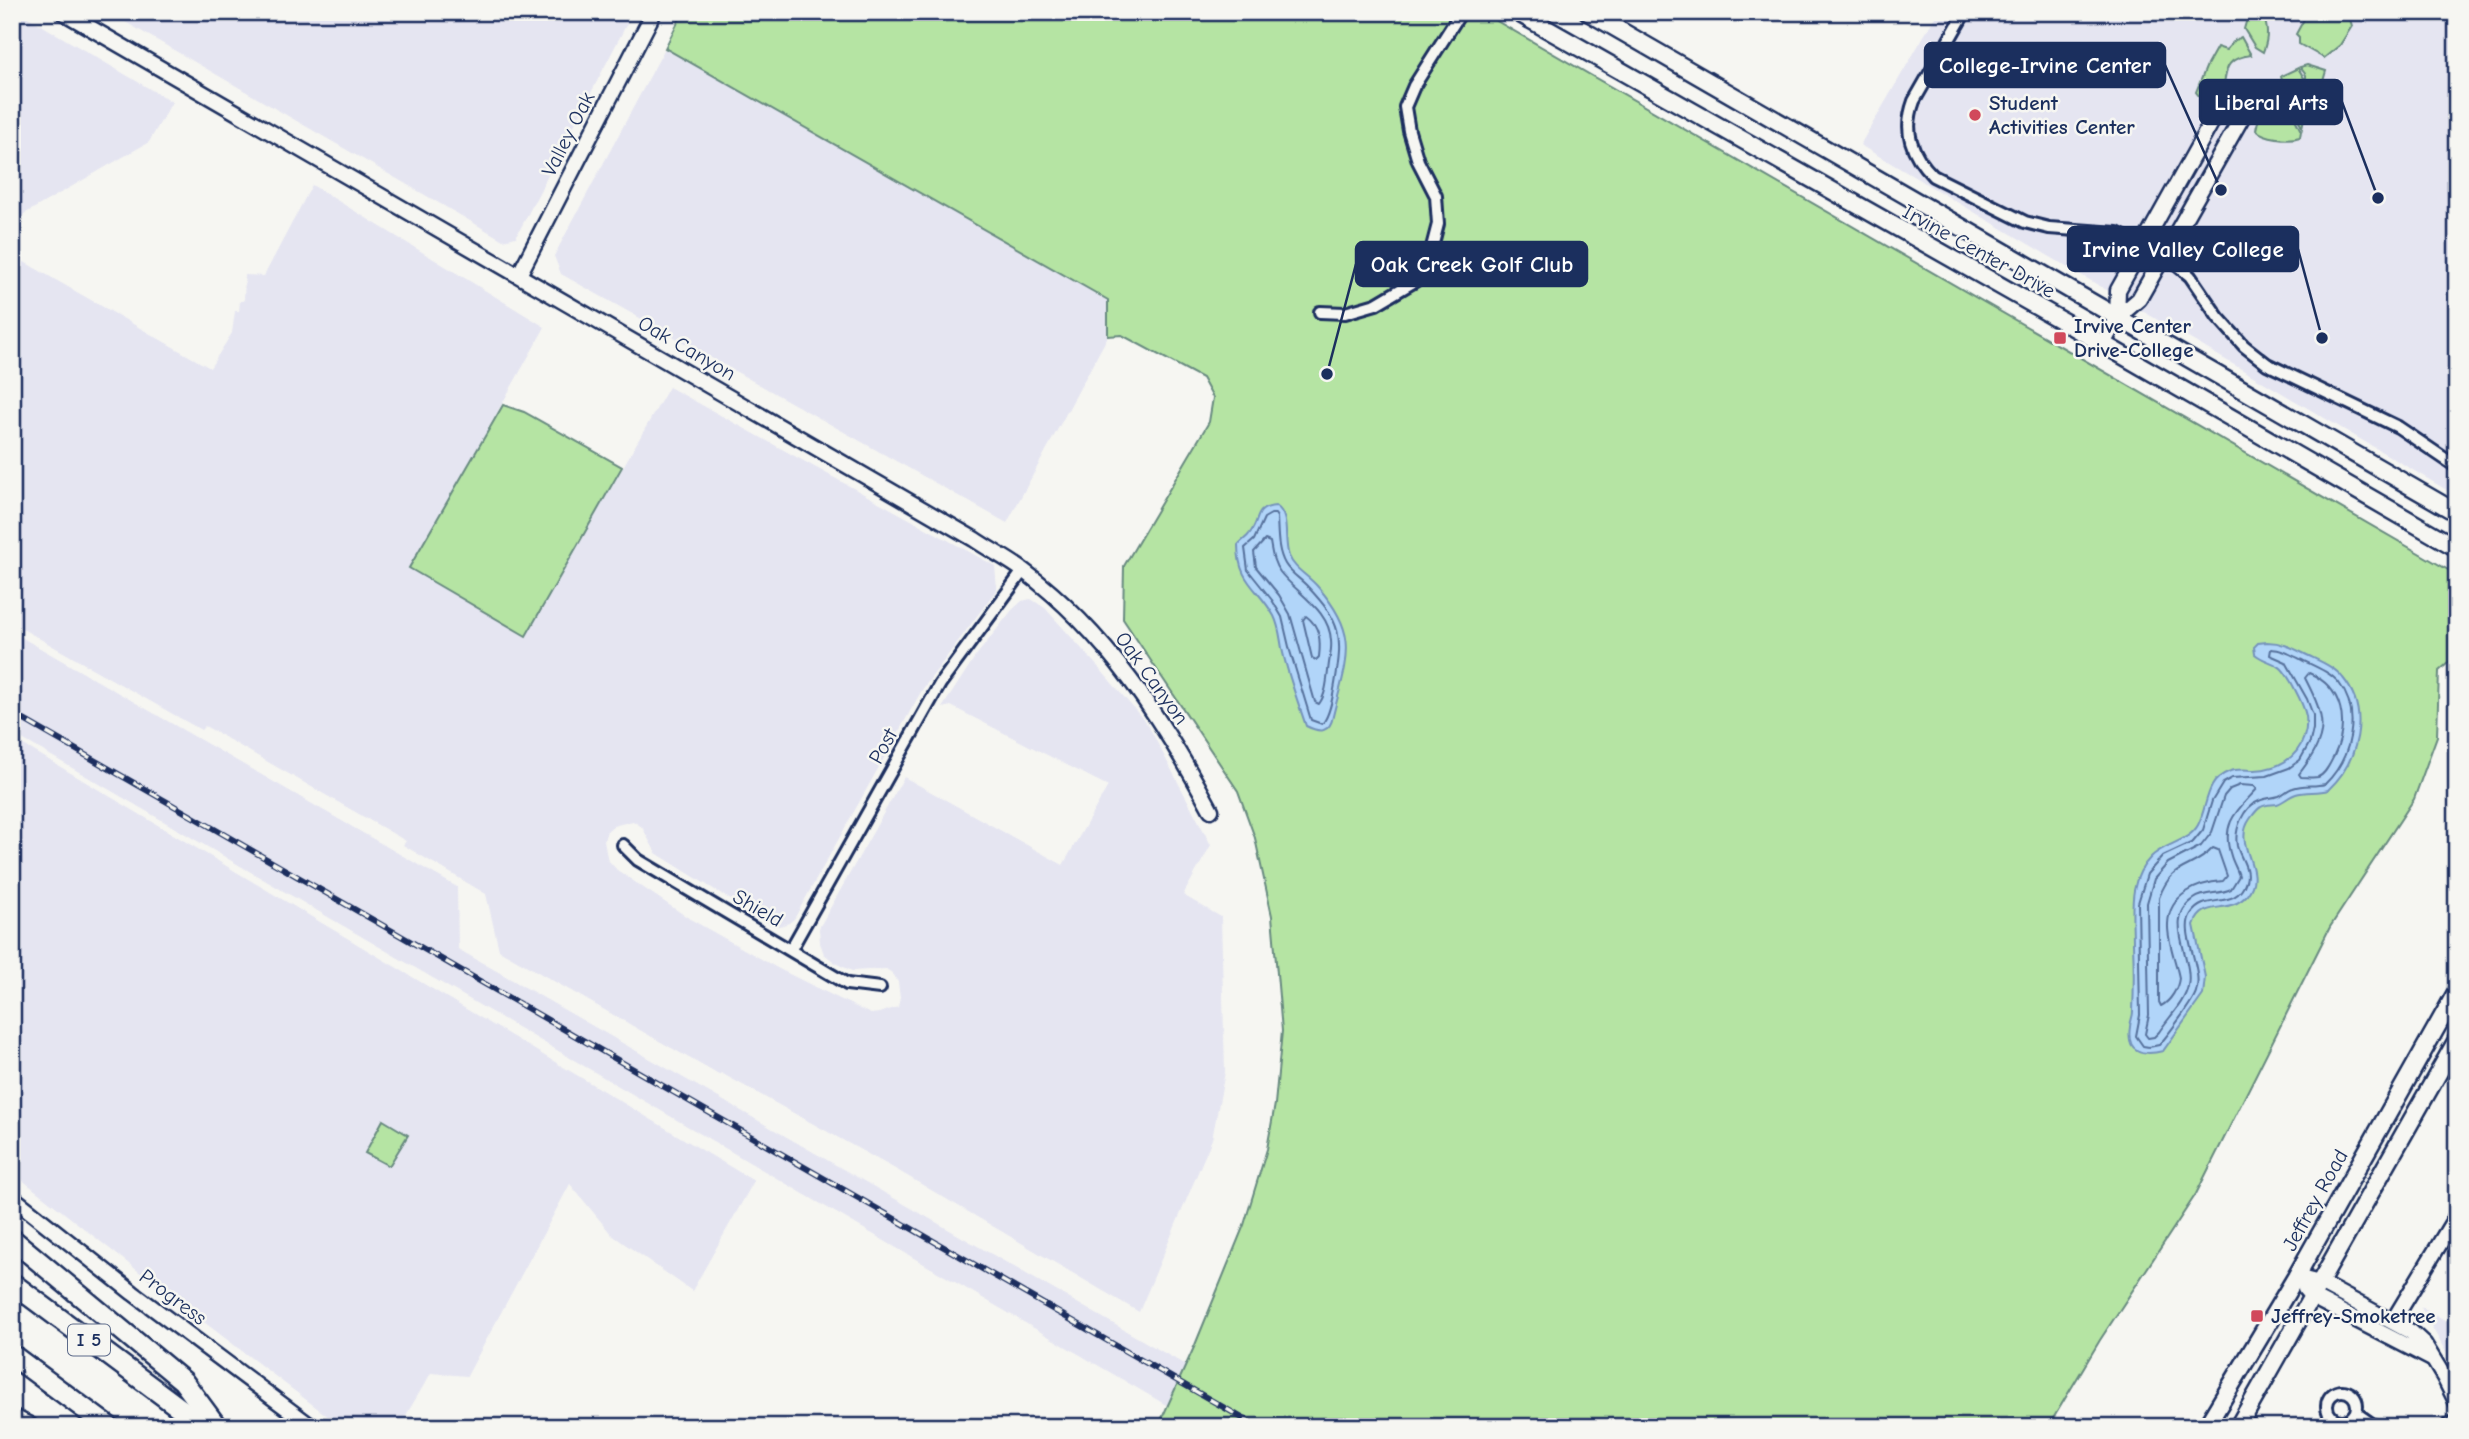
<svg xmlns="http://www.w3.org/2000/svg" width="2469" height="1439" font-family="'Comic Neue',sans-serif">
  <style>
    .built { fill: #e5e5f1 }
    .green { fill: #b5e4a3; stroke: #688a80; stroke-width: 2 }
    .water { fill: #b1d5f9; stroke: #7593bb; stroke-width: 2 }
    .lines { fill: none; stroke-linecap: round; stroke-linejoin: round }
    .shore { stroke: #57719c; stroke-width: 2 }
    .street-casing { stroke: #1b2f5e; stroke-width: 16 }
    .secondary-casing { stroke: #1b2f5e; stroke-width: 19 }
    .primary-casing { stroke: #1b2f5e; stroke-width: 21 }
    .highway-casing { stroke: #1b2f5e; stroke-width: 24 }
    .street { stroke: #f6f6f2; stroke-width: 10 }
    .secondary { stroke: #f6f6f2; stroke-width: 14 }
    .primary { stroke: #f6f6f2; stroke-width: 16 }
    .highway { stroke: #f6f6f2; stroke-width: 19 }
    .rail-casing { stroke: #1b2f5e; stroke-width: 6 }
    .rail { stroke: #f6f6f2; stroke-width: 3.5; stroke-dasharray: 10; stroke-linecap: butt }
    .poi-dot { fill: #d1495b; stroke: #f6f6f2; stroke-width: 2.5 }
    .labels { text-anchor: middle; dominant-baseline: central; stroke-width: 5; stroke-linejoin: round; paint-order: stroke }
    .shield { fill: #f6f6f2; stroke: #5d6b8a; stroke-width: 2 }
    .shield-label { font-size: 19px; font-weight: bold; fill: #1b2f5e }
    .poi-label { font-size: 21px; font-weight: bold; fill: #1b2f5e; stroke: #f6f6f2; text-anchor: start }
    .street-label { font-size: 21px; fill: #1b2f5e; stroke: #f6f6f2 }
    .leader { fill: none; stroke: #1b2f5e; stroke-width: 2.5 }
    .callout-dot { fill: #1b2f5e; stroke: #f6f6f2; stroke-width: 2.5 }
    .callout { fill: #1b2f5e; stroke: #1b2f5e; stroke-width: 2.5 }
    .callout-label { font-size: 23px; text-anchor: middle; font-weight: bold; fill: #fff }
  </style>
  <rect width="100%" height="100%" fill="#f6f6f2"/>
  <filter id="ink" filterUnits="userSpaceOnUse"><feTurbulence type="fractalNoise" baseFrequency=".0143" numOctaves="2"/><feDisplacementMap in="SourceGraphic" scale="14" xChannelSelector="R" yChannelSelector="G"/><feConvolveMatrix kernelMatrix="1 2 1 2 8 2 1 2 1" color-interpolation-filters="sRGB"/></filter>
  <g filter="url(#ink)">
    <g class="built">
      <path d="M12,12H19L172,102L149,142L24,214L12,236Z"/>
      <path d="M108,12H633L516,237L503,240Z"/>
      <path d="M1938,12H2457V496L1860,145Z"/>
      <path d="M665,48L1108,301V336L1007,523L561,274L554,256Z"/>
      <path d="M312,185L545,327L410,568L527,634L669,387L995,566L997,589L922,690L794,919L789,923L780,926L771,925L656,853L642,827L633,821L613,826L607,831L604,840L606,852L608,860L617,870L690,919L779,969L862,1010L871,1014L879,1013L898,1007L900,998L898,982L892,973L886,969L852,971L837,964L824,954L820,943L819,928L904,777L1063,865L1108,786L951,706L942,708L975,657L1012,610L1022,601L1031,599L1045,608L1100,669L1148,725L1211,845L1183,895L1221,917L1225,1072L1212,1139L1139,1312L897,1170L721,1073L719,1075L499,950L486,894L403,845L406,841L205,726L201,730L12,623V255L210,368L232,333L235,311H239L240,301H244L245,275L264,276Z"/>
      <path d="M12,632L457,887L458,949L1294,1427H1204L12,733Z"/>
      <path d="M12,738L754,1181L692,1291L612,1235L570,1184L467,1376L431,1373L399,1427H342L175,1300L12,1172Z"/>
      <path d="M2420,1306L2457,1327V1372Z"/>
    </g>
    <g class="green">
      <path d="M683,12H1481L2457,575V655L2439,671L2437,736L2414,799L2330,927L2196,1194L2100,1340L2048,1427H1158L1195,1345L1244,1225L1267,1149L1275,1104L1282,1031L1272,916L1255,838L1238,791L1123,619L1124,566L1209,422L1213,398L1202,378L1122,335L1108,336V300L665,48Z"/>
      <path d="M2249,12H2262C2268,27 2269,37 2263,52L2255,47L2244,29Z"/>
      <path d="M2308,12H2348L2352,26L2340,45L2324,58L2299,44V37L2296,34Z"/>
      <path d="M2241,37L2251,55C2216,59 2231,80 2219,95C2217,98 2214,100 2211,103L2203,101L2196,92L2207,65L2217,47L2226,50L2235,40Z"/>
      <path d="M2307,65L2326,71L2319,95L2305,113L2302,128L2294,108L2285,95L2281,76L2298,68L2304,78L2303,84H2306V75L2300,67Z"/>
      <path d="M2281,90L2301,131L2300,137C2288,141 2265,138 2256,130C2258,112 2272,105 2281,90Z"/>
      <path d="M503,405L524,412L622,467L526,636L409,568Z"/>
      <path d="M383,1120L408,1135L389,1166L365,1153Z"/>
    </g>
    <g class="water">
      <path d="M1276,506C1291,516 1283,540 1289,556C1294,569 1309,576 1318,587C1361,636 1347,659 1333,716C1330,733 1320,733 1306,726C1298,702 1289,678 1283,653C1280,640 1280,628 1274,616C1258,587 1238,583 1238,545C1242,540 1247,538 1250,533C1261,519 1253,508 1276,506Z"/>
      <path d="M2267,642C2282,642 2293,648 2307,655C2319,661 2335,667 2343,678C2371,712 2358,762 2328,790C2318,793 2306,791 2296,794C2289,796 2284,802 2277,804C2272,805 2266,804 2261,807C2257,809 2253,815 2250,819C2231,846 2268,869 2247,895C2229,916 2203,898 2194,925L2205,977L2203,995L2163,1051C2142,1056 2126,1052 2130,1027C2130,1022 2133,1017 2133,1012C2134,989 2134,965 2133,943C2133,912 2127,881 2151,857C2164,843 2189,842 2198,825C2208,806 2205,781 2228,772C2237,768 2246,770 2255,770C2277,769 2297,759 2304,737C2306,731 2307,724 2306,716C2304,706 2287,670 2278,666C2270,661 2262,660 2255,654L2254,647L2258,643Z"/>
    </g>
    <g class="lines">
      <g class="shore">
        <path d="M1271,514H1275L1277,517C1278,533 1277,550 1285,564C1291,574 1301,579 1308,587C1342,623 1343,636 1335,684C1333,695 1330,716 1322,724L1311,720L1290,651L1282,617L1272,600L1248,570L1245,548L1254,540L1264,518Z"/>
        <path d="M1265,540L1270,542C1272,553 1273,563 1280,572C1297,594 1330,610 1331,641C1332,648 1330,656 1329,663C1327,677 1327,693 1319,704L1315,702L1290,614L1279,595L1256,567L1254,552Z"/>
        <path d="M1306,616C1320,626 1321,641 1319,657L1316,660L1312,658L1303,620Z"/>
        <path d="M2271,649C2282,649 2292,655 2302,660C2314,666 2330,672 2339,683C2362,713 2351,759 2325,784C2314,787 2304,784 2293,788C2288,789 2284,794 2279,796C2273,798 2265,798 2259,801C2243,807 2234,829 2237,846C2240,858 2250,868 2246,881C2236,912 2206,891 2191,914C2179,932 2204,969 2196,992C2193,1002 2167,1036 2159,1045L2149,1047L2143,1046L2136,1036L2140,1015L2138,903L2147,874L2163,856L2193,842L2203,830L2212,801L2223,783L2232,778L2267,776L2289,768L2300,760L2310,742L2313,729V715L2307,699L2286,662L2270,655Z"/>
        <path d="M2309,673C2344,688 2349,724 2334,756C2330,763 2326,774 2318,777C2313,778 2306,777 2301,777L2299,774C2329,735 2327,721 2305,678Z"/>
        <path d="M2240,785L2254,786L2257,789C2238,810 2220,822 2231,856C2233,863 2237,869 2239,876L2231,889C2219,895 2205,891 2194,899C2162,920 2194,957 2188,986C2185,1002 2168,1018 2159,1032L2154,1037L2148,1038L2145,1034L2149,1015L2147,903L2154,879L2168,863L2201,846L2212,832L2224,796L2230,789Z"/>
        <path d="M2213,848L2218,850L2227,876L2223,881C2198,883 2169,894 2168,924C2167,941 2176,961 2179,978C2178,988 2171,1001 2161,1006L2159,1002V898C2172,861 2191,872 2213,848Z"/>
      </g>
      <g class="street-casing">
        <g id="street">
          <path d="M1965,12L1914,101C1903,131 1911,154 1933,176L2025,222L2049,228L2117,233L2178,266L2190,276L2218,317L2244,346L2267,364L2398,427L2457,467"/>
          <path d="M1320,312L1345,313L1376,304L1415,281L1430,255L1438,224L1436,196L1418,161L1409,131L1405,107L1414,86L1461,12"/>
          <path d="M623,845L638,860L847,984L880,988"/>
          <path d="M791,949L940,684L1023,571"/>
          <circle cx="2342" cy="1406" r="15"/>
          <path d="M2356,1413L2376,1427"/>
          <path d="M2445,1427L2457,1420"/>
        </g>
      </g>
      <g class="secondary-casing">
        <g id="secondary">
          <path d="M63,12L974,539C990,550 1008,559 1024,571C1107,633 1162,719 1211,810"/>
          <path d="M519,275L654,12"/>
          <path d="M2103,344L2117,318L2139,299L2246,110L2225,98L2118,290L2117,318"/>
          <path d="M12,1197L133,1293L312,1427"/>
          <path d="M2296,1277L2320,1283L2411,1332L2424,1344L2444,1377L2457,1403"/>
          <path d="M2305,1289L2312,1297L2432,1359"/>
          <path d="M2393,1321L2457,1215"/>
        </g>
      </g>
      <g class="primary-casing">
        <g id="primary">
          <path d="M1517,12L2103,344L2457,548"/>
          <path d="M1588,12L2457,513"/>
          <path d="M2206,1427L2296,1277L2457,991"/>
          <path d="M2238,1427L2457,1040"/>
        </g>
      </g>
      <g class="highway-casing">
        <g id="highway">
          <path d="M12,1239L183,1381L217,1427"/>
          <path d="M12,1283L205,1427"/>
          <path d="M12,1355L109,1427"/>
          <path d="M12,1419L28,1427"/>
        </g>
      </g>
      <use href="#street" class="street"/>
      <use href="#secondary" class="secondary"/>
      <use href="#primary" class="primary"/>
      <use href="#highway" class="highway"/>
      <g class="rail-casing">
        <path id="rail" d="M12,713L1258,1427"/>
      </g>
      <use href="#rail" class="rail"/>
    </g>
  </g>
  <g class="poi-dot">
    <circle cx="1975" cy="115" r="7"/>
    <rect x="2053" y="331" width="14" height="14" rx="3.5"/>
    <rect x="2250" y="1309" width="14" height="14" rx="3.5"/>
  </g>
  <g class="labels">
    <rect class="shield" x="68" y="1324.5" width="42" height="31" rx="5"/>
    <g class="shield-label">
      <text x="89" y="1340">I 5</text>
    </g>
    <g class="poi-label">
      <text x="1989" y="103">Student<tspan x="1989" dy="24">Activities Center</tspan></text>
      <text x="2074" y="326">Irvive Center<tspan x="2074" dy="24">Drive-College</tspan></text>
      <text x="2271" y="1316">Jeffrey-Smoketree</text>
    </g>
    <g class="street-label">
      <text transform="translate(568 134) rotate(-63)">Valley Oak</text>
      <text transform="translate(1979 251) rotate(29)">Irvine Center Drive</text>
      <text transform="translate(687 348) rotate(30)">Oak Canyon</text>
      <text transform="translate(1152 678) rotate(54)">Oak Canyon</text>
      <text transform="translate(883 746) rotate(-61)">Post</text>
      <text transform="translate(758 908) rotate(30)">Shield</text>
      <text transform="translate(2315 1200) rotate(-61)">Jeffrey Road</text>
      <text transform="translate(173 1297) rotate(37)">Progress</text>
    </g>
  </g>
  <path class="leader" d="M2221 190L2165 65M2378 198L2342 102M2322 338L2298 249M1327 374L1356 264"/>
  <g class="callout-dot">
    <circle cx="2221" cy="190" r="7"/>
    <circle cx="2378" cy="198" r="7"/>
    <circle cx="2322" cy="338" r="7"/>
    <circle cx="1327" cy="374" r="7"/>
  </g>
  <g class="callout">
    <rect x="1925" y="43" width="240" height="44" rx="7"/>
    <rect x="2200" y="80" width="142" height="44" rx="7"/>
    <rect x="2068" y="227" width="230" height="44" rx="7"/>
    <rect x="1356" y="242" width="231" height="44" rx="7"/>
  </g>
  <g class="callout-label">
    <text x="2045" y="73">College-Irvine Center</text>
    <text x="2271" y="110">Liberal Arts</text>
    <text x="2183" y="257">Irvine Valley College</text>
    <text x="1472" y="272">Oak Creek Golf Club</text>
  </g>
  <rect width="2469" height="1439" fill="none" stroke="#f6f6f2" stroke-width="42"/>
  <rect x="21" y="21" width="2427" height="1397" fill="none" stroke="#1b2f5e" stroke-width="2.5" filter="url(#ink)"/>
</svg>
